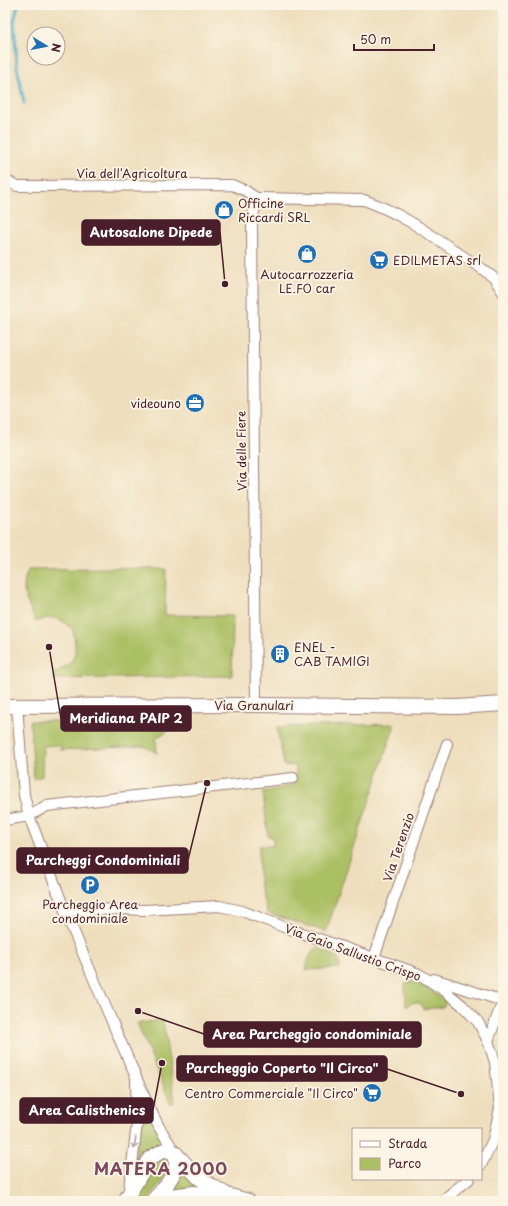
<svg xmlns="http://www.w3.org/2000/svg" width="508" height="1206" font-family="'Playpen Sans',sans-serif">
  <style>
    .green { fill: #abbf63; stroke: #7a6f47 }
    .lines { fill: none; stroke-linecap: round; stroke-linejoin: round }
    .stream { stroke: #48abc8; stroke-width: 3 }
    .street-casing { stroke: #9c7e74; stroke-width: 12 }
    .secondary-casing { stroke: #9c7e74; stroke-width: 16 }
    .street { stroke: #fff; stroke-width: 10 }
    .secondary { stroke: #fff; stroke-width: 14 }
    .oneway { stroke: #ae9aa0 }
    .labels { text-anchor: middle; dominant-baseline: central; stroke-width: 3.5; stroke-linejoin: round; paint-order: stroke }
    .street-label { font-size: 12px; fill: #4a1f2b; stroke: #fcf5e5 }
    .poi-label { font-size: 12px; fill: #4a1f2b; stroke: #fcf5e5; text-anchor: start }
    .district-label { font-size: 16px; font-weight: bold; letter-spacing: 1px; fill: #7b495d; stroke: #fcf5e5 }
    .leader { fill: none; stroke: #4a1f2b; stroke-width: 1.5 }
    .callout-dot { fill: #4a1f2b; stroke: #fcf5e5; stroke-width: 1.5 }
    .callout { fill: #4a1f2b; stroke: #4a1f2b; stroke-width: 1.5 }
    .callout-label { font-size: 13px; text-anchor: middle; font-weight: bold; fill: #fff }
  </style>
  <rect width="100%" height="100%" fill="#fcf5e5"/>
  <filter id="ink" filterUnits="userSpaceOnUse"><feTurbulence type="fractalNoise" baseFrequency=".025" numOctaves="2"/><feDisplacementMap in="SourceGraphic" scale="8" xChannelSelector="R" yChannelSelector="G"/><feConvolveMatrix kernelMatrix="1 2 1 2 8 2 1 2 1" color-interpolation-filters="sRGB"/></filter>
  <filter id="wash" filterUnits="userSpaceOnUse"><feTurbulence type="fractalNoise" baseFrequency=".012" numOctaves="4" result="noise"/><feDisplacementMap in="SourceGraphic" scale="16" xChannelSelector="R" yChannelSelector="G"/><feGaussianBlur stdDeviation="0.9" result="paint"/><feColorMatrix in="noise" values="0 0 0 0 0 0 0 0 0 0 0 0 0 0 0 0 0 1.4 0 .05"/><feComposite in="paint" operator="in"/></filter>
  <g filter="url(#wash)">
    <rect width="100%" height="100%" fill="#eedebd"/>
    <g class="green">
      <path d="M115,568L166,569L165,615L233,616L232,676L53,679L54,673C78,661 77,655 73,630C58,617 55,614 36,622C28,603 18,589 29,569Z"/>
      <path d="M30,721H111L168,723V731L156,738L157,753L144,746L60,750L61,745L43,746L42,776L34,779Z"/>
      <path d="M395,724L326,932L267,913L259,882V846H273V837L268,836L263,792L295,785L296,765L284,766L277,727Z"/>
      <path d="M318,948L325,951L338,958L340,968L306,970C308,961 308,953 318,948Z"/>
      <path d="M410,981C424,985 434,992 445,1001L446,1002L443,1007L423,1009L421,1004L417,1002L411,1003L406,1007L405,984L410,983Z"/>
      <path d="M163,1020L175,1102L171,1104L137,1023Z"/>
      <path d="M140,1095L168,1146L134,1177Z"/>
      <path d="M164,1156L171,1159V1168L147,1201H133L154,1162Z"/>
      <path d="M181,1166L207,1189L167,1193Z"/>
    </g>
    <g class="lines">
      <path class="stream" d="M18,5L14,21L17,67L24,103"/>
    </g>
  </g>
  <g filter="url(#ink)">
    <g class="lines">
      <g class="street-casing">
        <g id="street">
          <path d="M5,180L17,186L232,185L246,191L256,198"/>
          <path d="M256,198L364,200C407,215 443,244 481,268L494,278L503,292"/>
          <path d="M256,705L252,225L256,198"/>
          <path d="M17,706L24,795L29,816L65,911L107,1010L148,1105L159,1127L176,1154"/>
          <path d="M5,820L29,816L47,806L293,778"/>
          <path d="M65,911L122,909L144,910L219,906L242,911L284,927L374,958L419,974L445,991L462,1005L478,1022L488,1041L495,1062L500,1108L493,1140L481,1165"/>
          <path d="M374,958L447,744"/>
          <path d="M434,979L503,1001"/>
          <path d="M488,1041L503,1001"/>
          <path d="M129,1189L137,1124L136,1082"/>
          <path d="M442,1201L469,1179"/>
        </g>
      </g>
      <g class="secondary-casing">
        <g id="secondary">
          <path d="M5,706L256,705L457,707L503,704"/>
          <path d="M176,1154L199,1178L227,1195L248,1201"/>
          <path d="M125,1201L150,1158L164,1150L176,1154"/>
          <path d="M152,1201L166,1186L176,1169V1154"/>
          <path d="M154,1201L170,1196L194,1193L225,1195"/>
        </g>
      </g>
      <use href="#street" class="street"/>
      <use href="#secondary" class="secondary"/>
    </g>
    <defs><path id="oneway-shaft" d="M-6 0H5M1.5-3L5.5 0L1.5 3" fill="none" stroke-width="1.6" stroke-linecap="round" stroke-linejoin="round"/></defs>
    <use class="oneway" href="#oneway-shaft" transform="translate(135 1143) rotate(97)"/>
  </g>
  <defs>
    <g id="shop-disc" transform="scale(1)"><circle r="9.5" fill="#1f6fb2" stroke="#fcf5e5"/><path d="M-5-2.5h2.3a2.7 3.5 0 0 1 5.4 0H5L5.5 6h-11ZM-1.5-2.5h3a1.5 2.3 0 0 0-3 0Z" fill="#fff"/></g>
    <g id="supermarket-disc" transform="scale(1)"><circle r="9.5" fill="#1f6fb2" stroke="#fcf5e5"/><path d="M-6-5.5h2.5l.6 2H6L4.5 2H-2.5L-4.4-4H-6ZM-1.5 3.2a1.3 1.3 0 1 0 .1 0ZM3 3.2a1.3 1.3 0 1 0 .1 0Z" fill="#fff"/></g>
    <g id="office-disc" transform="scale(1)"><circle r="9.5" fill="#1f6fb2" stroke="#fcf5e5"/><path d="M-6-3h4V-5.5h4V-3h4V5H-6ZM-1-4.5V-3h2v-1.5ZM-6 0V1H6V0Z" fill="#fff"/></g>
    <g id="building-disc" transform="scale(1)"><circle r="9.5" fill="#1f6fb2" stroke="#fcf5e5"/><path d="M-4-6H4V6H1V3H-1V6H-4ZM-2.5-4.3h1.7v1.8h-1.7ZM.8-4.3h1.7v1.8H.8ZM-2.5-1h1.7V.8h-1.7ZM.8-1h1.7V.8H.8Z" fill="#fff"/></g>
    <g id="parking-disc" transform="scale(1)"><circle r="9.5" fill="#1f6fb2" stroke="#fcf5e5"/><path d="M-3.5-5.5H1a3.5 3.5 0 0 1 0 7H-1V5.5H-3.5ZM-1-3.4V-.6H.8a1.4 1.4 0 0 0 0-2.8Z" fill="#fff"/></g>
  </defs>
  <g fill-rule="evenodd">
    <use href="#shop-disc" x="224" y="210"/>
    <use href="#shop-disc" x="307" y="254"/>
    <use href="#supermarket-disc" x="379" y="260"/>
    <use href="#office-disc" x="195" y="403"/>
    <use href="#building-disc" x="280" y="654"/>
    <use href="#parking-disc" x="90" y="885"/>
    <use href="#supermarket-disc" x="372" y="1093"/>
  </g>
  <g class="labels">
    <g class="street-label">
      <text x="132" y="173">Via dell'Agricoltura</text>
      <text transform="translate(241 451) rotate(-91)">Via delle Fiere</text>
      <text x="254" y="705">Via Granulari</text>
      <text transform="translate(398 847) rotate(-71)">Via Terenzio</text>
      <text transform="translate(353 952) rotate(20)">Via Gaio Sallustio Crispo</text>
    </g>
    <g class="poi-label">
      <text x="238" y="203">Officine<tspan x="238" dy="14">Riccardi SRL</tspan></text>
      <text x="393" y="260">EDILMETAS srl</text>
      <text x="307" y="274" text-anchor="middle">Autocarrozzeria<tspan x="307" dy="14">LE.FO car</tspan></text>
      <text x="181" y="403" text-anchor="end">videouno</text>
      <text x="294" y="647">ENEL -<tspan x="294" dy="14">CAB TAMIGI</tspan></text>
      <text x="90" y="904" text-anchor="middle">Parcheggio Area<tspan x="90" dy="14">condominiale</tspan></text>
      <text x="358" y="1093" text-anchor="end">Centro Commerciale "Il Circo"</text>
    </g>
    <g class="district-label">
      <text x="161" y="1168">MATERA 2000</text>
    </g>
  </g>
  <path class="leader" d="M225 284L220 232M49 647L61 719M207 783L188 860M138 1011L204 1034M461 1094L387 1069M162 1063L153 1110"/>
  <g class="callout-dot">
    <circle cx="225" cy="284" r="4"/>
    <circle cx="49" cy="647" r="4"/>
    <circle cx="207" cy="783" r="4"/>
    <circle cx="138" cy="1011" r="4"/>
    <circle cx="461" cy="1094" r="4"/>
    <circle cx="162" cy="1063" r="4"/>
  </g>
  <g class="callout">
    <rect x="82" y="220" width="138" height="25" rx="4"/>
    <rect x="61" y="706" width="130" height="25" rx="4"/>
    <rect x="17" y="848" width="171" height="25" rx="4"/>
    <rect x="204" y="1022" width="217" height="25" rx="4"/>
    <rect x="177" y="1056" width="210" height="25" rx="4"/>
    <rect x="20" y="1098" width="133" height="25" rx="4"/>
  </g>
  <g class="callout-label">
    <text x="151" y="237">Autosalone Dipede</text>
    <text x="126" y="723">Meridiana PAIP 2</text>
    <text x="103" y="865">Parcheggi Condominiali</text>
    <text x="312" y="1039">Area Parcheggio condominiale</text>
    <text x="282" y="1073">Parcheggio Coperto "Il Circo"</text>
    <text x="87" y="1115">Area Calisthenics</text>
  </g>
  <rect width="508" height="1206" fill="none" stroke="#fcf5e5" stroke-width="20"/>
  <rect x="352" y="1128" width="130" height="52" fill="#fcf5e5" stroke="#b59f9b"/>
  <rect x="360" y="1141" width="20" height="6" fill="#ffffff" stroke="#b59f9b"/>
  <text x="388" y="1148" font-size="12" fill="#4a1f2b">Strada</text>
  <rect x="360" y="1158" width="20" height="12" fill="#abbf63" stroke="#b59f9b"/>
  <text x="388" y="1168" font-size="12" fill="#4a1f2b">Parco</text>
  <g transform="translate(46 46) rotate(100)"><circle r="19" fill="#fcf5e5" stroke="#b59f9b"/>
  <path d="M0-3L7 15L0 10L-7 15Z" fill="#1f6fb2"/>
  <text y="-6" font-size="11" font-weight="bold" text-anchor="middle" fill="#4a1f2b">N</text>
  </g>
  <path d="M354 44v6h80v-6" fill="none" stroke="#4a1f2b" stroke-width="2"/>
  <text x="360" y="44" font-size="12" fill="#4a1f2b" stroke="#fcf5e5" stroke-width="3" paint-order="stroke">50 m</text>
</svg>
